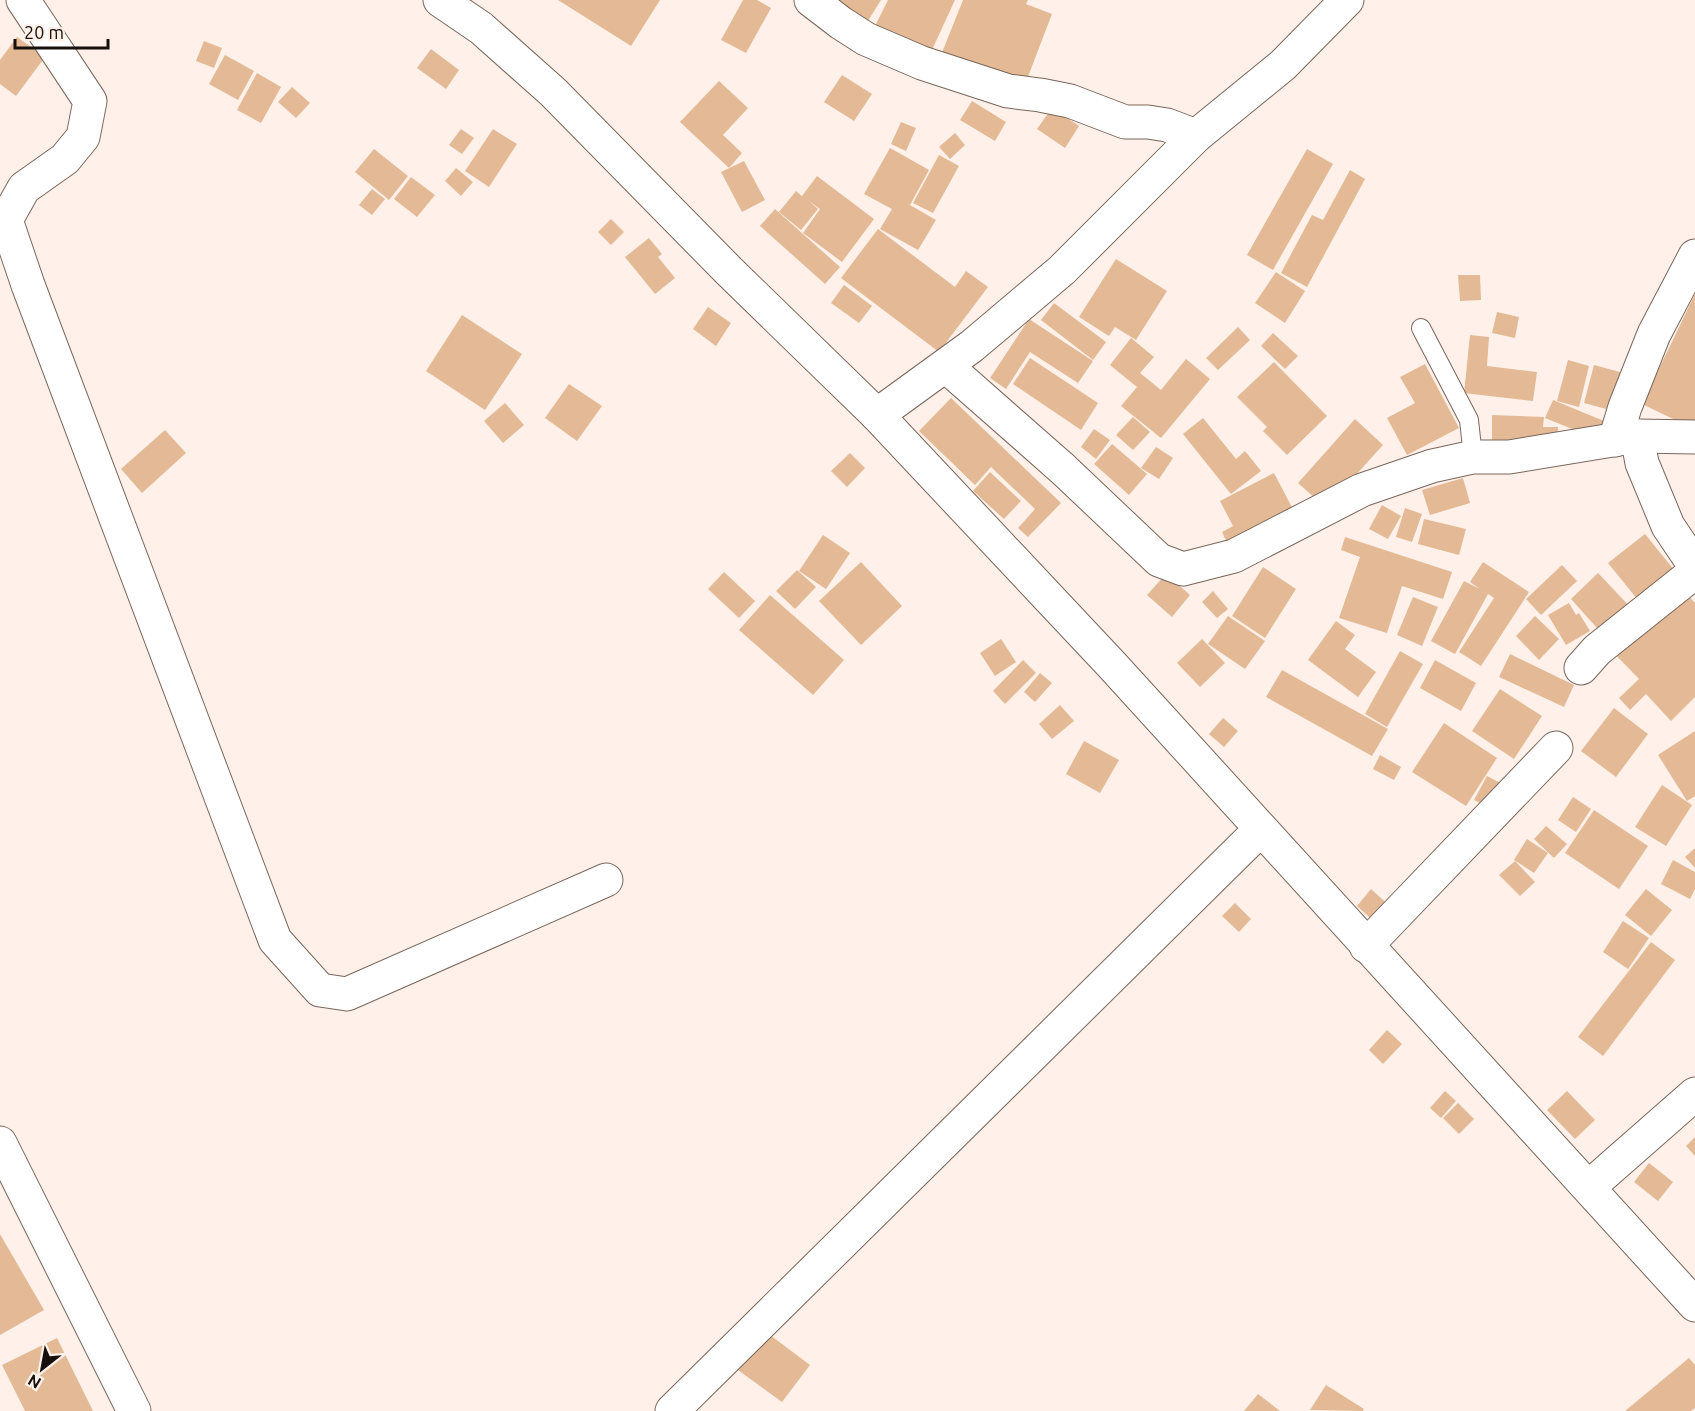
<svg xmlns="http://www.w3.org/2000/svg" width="1695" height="1411" font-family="Ubuntu,sans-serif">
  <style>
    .building { fill: #e3ba95 }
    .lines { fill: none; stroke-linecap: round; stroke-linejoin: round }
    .lane-casing { stroke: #79665a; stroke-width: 20 }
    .street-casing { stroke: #79665a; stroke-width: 35 }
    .secondary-casing { stroke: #79665a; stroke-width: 35 }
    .lane { stroke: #fff; stroke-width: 18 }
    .street { stroke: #fff; stroke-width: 33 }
    .secondary { stroke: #fff; stroke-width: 33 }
  </style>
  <rect width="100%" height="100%" fill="#fff1e9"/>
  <g class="building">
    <path d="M558,0H660L631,46Z"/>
    <path d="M743,0H757L771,8L746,53L721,40Z"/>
    <path d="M828,0H881L866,24Z"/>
    <path d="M888,0H955L931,52L875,26Z"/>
    <path d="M963,0H1028L1026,4L1052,14L1024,87L941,55Z"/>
    <path d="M17,37L45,57L16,96L0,84V60Z"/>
    <path d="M204,41L222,48L214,68L196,61Z"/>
    <path d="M431,49L459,70L446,89L417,68Z"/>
    <path d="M225,55L254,71L238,100L209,84Z"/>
    <path d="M257,73L281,87L261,123L237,110Z"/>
    <path d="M842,75L872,94L854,121L824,102Z"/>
    <path d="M719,81L748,108L723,135L742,153L729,168L680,122Z"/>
    <path d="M292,87L310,103L296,118L278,102Z"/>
    <path d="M972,101L1006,122L995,141L960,120Z"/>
    <path d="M1052,108L1079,126L1065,148L1037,129Z"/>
    <path d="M901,122L916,128L906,151L891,144Z"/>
    <path d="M461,129L474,138L462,154L449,145Z"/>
    <path d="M493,129L517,144L489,187L465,171Z"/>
    <path d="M955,133L965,145L950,159L939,147Z"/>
    <path d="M890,148L929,170L910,205L936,220L918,250L880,229L892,209L864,194Z"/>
    <path d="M374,149L408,176L389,200L355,172Z"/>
    <path d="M1307,149L1333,164L1273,270L1247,255Z"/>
    <path d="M939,155L959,166L933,213L913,203Z"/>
    <path d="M744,161L765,200L742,212L721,172Z"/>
    <path d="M456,168L473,182L461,196L445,181Z"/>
    <path d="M1350,170L1365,179L1307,287L1281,273L1312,215L1323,220Z"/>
    <path d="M817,176L874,219L842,262L803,233L820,209L809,201L818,209L801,230L779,212L796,191L802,196Z"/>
    <path d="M411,177L435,195L417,217L394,199Z"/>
    <path d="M372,189L385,199L372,215L359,205Z"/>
    <path d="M775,209L840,267L825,284L760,226Z"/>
    <path d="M611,219L624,232L611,245L598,232Z"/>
    <path d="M878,229L955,287L966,271L988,287L939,352L841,278Z"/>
    <path d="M649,238L662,254L658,257L675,278L655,294L625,257Z"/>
    <path d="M1116,259L1167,291L1136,340L1115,327L1109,336L1079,317Z"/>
    <path d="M1276,272L1305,291L1285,323L1255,303Z"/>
    <path d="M1458,275H1480L1481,300L1460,301Z"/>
    <path d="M844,285L872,306L859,323L831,303Z"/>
    <path d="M1695,294V421L1692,428L1642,404Z"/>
    <path d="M1054,303L1106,342L1093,360L1041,320Z"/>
    <path d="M708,307L731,323L716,346L693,329Z"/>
    <path d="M1497,312L1519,317L1515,338L1492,333Z"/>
    <path d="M462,315L522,354L485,410L426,371Z"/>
    <path d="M1029,319L1093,361L1078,383L1030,352L1006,389L990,378Z"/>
    <path d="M1238,327L1250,340L1218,370L1206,358Z"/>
    <path d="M1273,333L1298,356L1285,369L1261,346Z"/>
    <path d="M1470,335L1489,337L1487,366L1537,372L1533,401L1464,393Z"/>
    <path d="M1131,338L1154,357L1140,373L1161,390L1186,359L1210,379L1161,438L1121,406L1137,387L1110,365Z"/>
    <path d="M1030,358L1098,403L1081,430L1013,384Z"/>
    <path d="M1568,360L1589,366L1579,407L1557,401Z"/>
    <path d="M1274,362L1327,416L1287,455L1263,431L1267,427L1237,397Z"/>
    <path d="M1425,364L1459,428L1407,455L1387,418L1415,403L1400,377Z"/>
    <path d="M1594,365L1620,372L1610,410L1584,403Z"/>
    <path d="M569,384L602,406L577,441L545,418Z"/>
    <path d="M951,398L1061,503L1028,537L1018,528L1035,509L991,467L975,485L919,431Z"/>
    <path d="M1553,400L1604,421L1597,439L1545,418Z"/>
    <path d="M505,403L524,425L503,443L484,421Z"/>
    <path d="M1492,415L1544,417L1543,427H1558L1557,443L1492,442Z"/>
    <path d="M1133,417L1150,432L1133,450L1116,435Z"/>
    <path d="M1203,418L1236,459L1245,451L1261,471L1231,494L1183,434Z"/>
    <path d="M1355,419L1383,445L1326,508L1298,483Z"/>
    <path d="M1094,429L1110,440L1096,459L1081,447Z"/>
    <path d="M165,430L186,453L142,493L121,469Z"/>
    <path d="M1112,444L1147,474L1129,495L1094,464Z"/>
    <path d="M1156,447L1173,458L1159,479L1141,468Z"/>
    <path d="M850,453L865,468L847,487L831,471Z"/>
    <path d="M990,472L1021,501L1004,519L973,491Z"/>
    <path d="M1274,473L1296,515L1230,549L1222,532L1233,526L1220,501Z"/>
    <path d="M1463,478L1470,503L1430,515L1422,490Z"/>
    <path d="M1382,505L1401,516L1388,539L1369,529Z"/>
    <path d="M1405,508L1422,514L1412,542L1396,537Z"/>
    <path d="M1424,519L1466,529L1459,555L1418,544Z"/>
    <path d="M1645,534L1679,576L1642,605L1608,563Z"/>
    <path d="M823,535L850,553L826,589L799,571Z"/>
    <path d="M1345,537L1452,572L1443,599L1402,586L1387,633L1339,618L1360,557L1341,550Z"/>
    <path d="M861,562L902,606L861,645L819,601Z"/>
    <path d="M1483,562L1529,592L1481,666L1459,652L1494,598L1488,594L1455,654L1431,641L1464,581L1480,589L1470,582Z"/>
    <path d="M1562,565L1577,581L1541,615L1526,599Z"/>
    <path d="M1263,567L1296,589L1265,638L1232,616Z"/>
    <path d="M797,570L816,587L795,609L776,591Z"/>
    <path d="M724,572L755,601L739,618L708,589Z"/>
    <path d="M1598,573L1634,611L1606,638L1571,599Z"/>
    <path d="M1166,574L1190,595L1172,617L1147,595Z"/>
    <path d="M1681,588L1695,603V697L1671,721L1646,694L1630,710L1619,698L1639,679L1609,648Z"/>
    <path d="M1213,591L1228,609L1217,618L1202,602Z"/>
    <path d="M770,595L844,660L813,695L739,630Z"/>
    <path d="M1413,597L1438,607L1422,646L1397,635Z"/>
    <path d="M1569,603L1576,615L1579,613L1590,631L1566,645L1548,615Z"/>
    <path d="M1228,616L1265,641L1245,669L1208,644Z"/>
    <path d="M1535,616L1559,639L1539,660L1516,636Z"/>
    <path d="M1336,621L1355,635L1345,649L1376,672L1358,697L1308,660Z"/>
    <path d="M1001,639L1016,662L995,676L980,653Z"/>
    <path d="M1202,639L1225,663L1200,687L1177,663Z"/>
    <path d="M1400,651L1423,664L1387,727L1365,714Z"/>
    <path d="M1510,654L1574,685L1564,707L1499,677Z"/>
    <path d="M1023,660L1036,673L1005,704L993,691Z"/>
    <path d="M1435,660L1476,683L1461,711L1420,688Z"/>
    <path d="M1282,670L1388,729L1372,756L1266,697Z"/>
    <path d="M1040,673L1052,683L1035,702L1024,692Z"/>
    <path d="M1500,689L1542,716L1514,759L1472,731Z"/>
    <path d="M1060,705L1074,721L1052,739L1039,724Z"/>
    <path d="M1614,708L1648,734L1616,777L1581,751Z"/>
    <path d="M1223,718L1238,731L1224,747L1209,734Z"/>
    <path d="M1444,723L1497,758L1466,806L1412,772Z"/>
    <path d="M1695,731V796L1687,801L1658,755Z"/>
    <path d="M1084,741L1119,760L1100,793L1066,774Z"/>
    <path d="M1380,755L1401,767L1394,780L1373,769Z"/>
    <path d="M1487,776L1506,786L1493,810L1474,800Z"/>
    <path d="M1662,785L1692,805L1666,846L1635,827Z"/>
    <path d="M1573,797L1591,809L1576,832L1558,820Z"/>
    <path d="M1594,810L1648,846L1619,889L1565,853Z"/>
    <path d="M1546,826L1567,844L1554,858L1534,839Z"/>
    <path d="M1527,839L1548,853L1534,873L1514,860Z"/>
    <path d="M1695,848V868L1685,857Z"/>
    <path d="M1673,860L1695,872V889L1690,899L1661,884Z"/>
    <path d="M1515,861L1535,882L1520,896L1499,875Z"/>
    <path d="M1371,889L1393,909L1378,925L1357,906Z"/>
    <path d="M1646,889L1672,910L1651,936L1625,915Z"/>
    <path d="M1235,903L1251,919L1239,932L1222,916Z"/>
    <path d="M1623,921L1649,938L1628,969L1603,952Z"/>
    <path d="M1651,942L1675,960L1603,1056L1578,1037Z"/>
    <path d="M1387,1030L1402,1044L1383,1064L1369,1050Z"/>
    <path d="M1445,1091L1456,1101L1441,1118L1430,1108Z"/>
    <path d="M1567,1091L1595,1120L1575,1139L1547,1110Z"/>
    <path d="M1458,1103L1474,1119L1459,1134L1443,1118Z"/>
    <path d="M1695,1137V1156L1686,1146Z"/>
    <path d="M1649,1163L1673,1182L1658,1201L1634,1182Z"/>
    <path d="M0,1234L44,1310L0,1335Z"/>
    <path d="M766,1332L810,1365L782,1402L738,1370Z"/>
    <path d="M57,1338L93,1411H25L2,1365Z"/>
    <path d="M1689,1358L1695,1365V1408L1691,1411H1625Z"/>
    <path d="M1326,1385L1364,1409L1363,1411L1310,1410Z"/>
    <path d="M1258,1394L1280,1411H1244Z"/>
  </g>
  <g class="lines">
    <g class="lane-casing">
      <path id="lane" d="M1421,328L1469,420L1473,457"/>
    </g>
    <g class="street-casing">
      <g id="street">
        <path d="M23,0L90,101L83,137L65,159L24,188L6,220L28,285L275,940L320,990L347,994L606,880"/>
        <path d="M811,0L841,23L866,39L922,63L1008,91L1040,95L1070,101L1125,122H1148L1167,125L1196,136"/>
        <path d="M946,366L1063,469L1159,560L1183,569L1234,556L1362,490L1432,466L1473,457H1509L1637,436L1695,437"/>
        <path d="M877,415L972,346L1062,270L1196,136L1283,65L1347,0"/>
        <path d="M1637,436L1642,463L1668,526L1695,566"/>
        <path d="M1615,440L1625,407L1654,334L1695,256"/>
        <path d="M1581,668L1597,650L1695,572"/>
        <path d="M1366,946L1556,748"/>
        <path d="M0,1143L134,1411"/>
        <path d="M1589,1187L1695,1094"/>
        <path d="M672,1411L1261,829"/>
      </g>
    </g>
    <g class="secondary-casing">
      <path id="secondary" d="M440,0L481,28L553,92L729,271L877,415L1112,665L1695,1305"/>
    </g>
    <use href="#lane" class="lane"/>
    <use href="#street" class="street"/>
    <use href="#secondary" class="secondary"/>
  </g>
  <g transform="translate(42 1369) rotate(211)" stroke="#fff1e9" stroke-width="4.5" paint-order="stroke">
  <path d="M0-4.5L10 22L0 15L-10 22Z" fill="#170f0b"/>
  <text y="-9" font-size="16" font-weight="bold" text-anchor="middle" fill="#170f0b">N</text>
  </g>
  <path d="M15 39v9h93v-9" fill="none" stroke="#170f0b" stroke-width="3"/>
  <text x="24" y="39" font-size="18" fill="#170f0b" stroke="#fff1e9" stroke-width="4.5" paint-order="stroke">20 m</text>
</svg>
